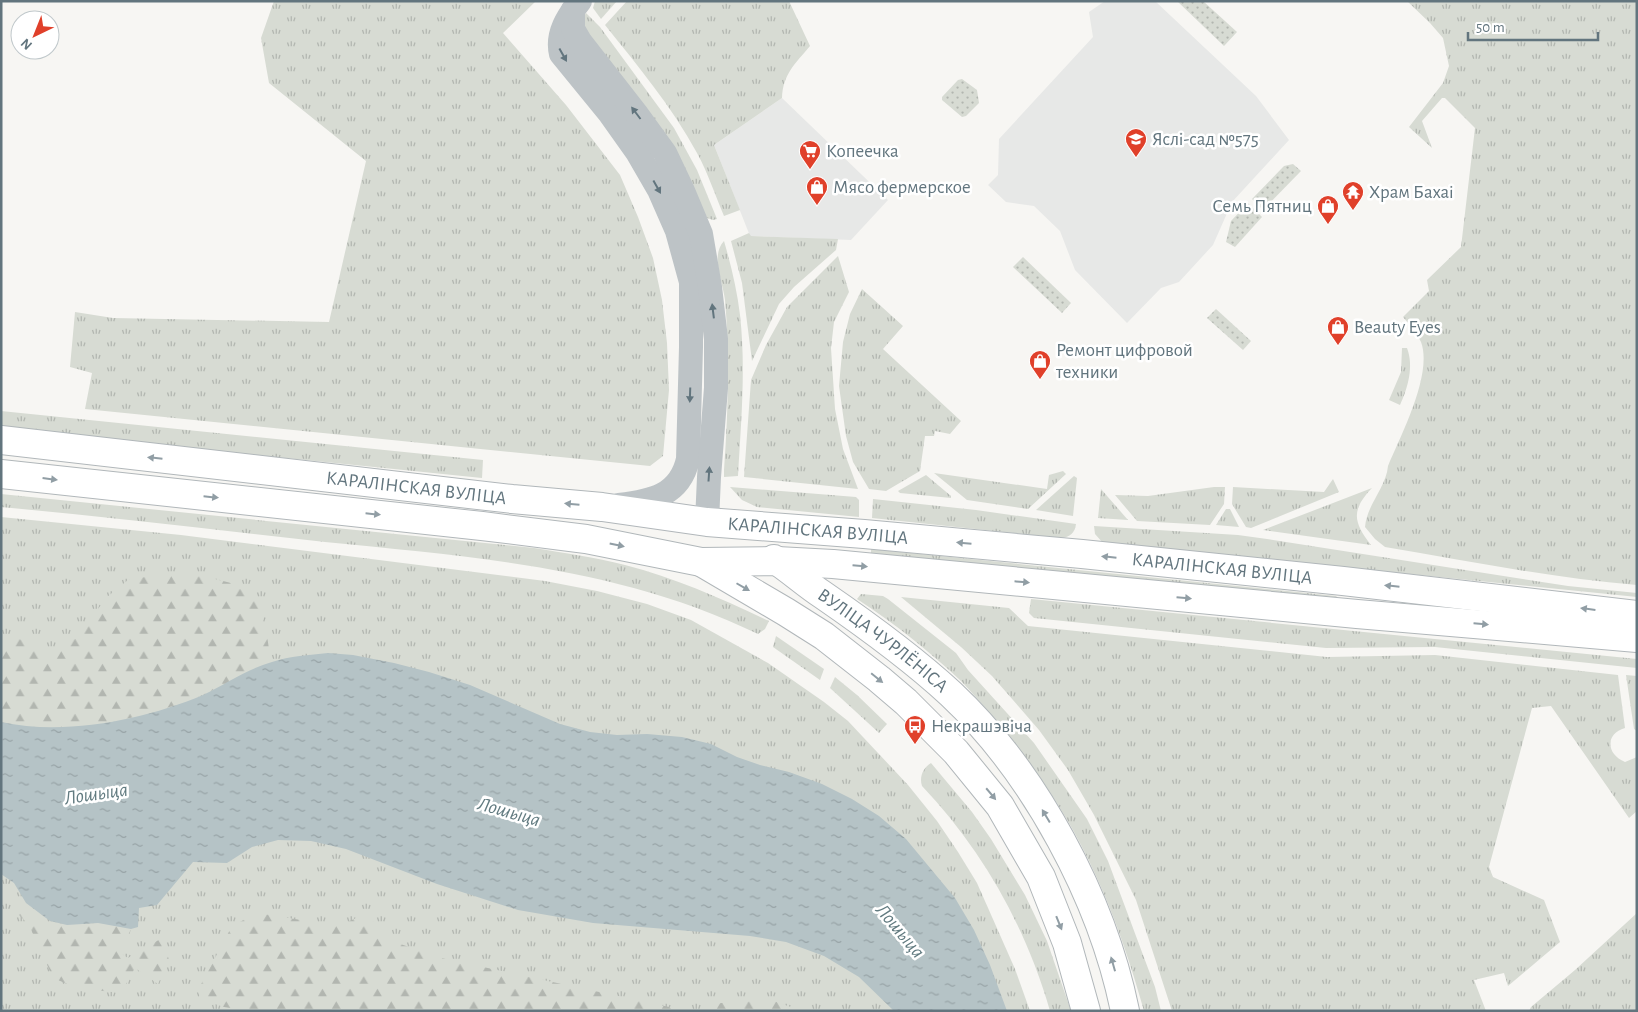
<svg xmlns="http://www.w3.org/2000/svg" width="1638" height="1012" font-family="'Alegreya Sans',sans-serif">
  <style>
    .built { fill: #e7e8e7 }
    .grass { fill: url(#grass-tufts) }
    .forest { fill: url(#forest-firs) }
    .park { fill: url(#park-dots) }
    .water { fill: url(#water-ripples) }
    .lines { fill: none; stroke-linecap: round; stroke-linejoin: round }
    .major-casing { stroke: #b1b7ba; stroke-width: 30 }
    .minor { stroke: #bdc3c6; stroke-width: 24 }
    .major { stroke: #fff; stroke-width: 28 }
    .oneway { fill: #62757e }
    .oneway2 { fill: #919ea5 }
    .labels { text-anchor: middle; dominant-baseline: central; stroke-width: 5; stroke-linejoin: round; paint-order: stroke }
    .poi-label { font-size: 19px; fill: #62757e; stroke: #fff; text-anchor: start }
    .street-label { font-size: 19px; fill: #62757e; stroke: #fff }
    .water-label { font-size: 20px; font-style: italic; fill: #627b80; stroke: #fff }
  </style>
  <defs>
    <pattern id="grass-tufts" width="24" height="20" patternUnits="userSpaceOnUse" patternTransform="scale(1.25)"><rect width="24" height="20" fill="#d7dbd3"/><path d="M3 7l-1-3M5 7V3M7 7l1-3M15 17l-1-3M17 17v-4M19 17l1-3" fill="none" stroke="#b2b6b0"/></pattern>
    <pattern id="forest-firs" width="22" height="20" patternUnits="userSpaceOnUse" patternTransform="scale(1.25)"><rect width="22" height="20" fill="#d7dbd3"/><path d="M5 1l3.5 6h-7zM16 11l3.5 6h-7z" fill="#b2b6b0"/></pattern>
    <pattern id="park-dots" width="8" height="8" patternUnits="userSpaceOnUse" patternTransform="scale(1.25)"><rect width="8" height="8" fill="#d7dbd3"/><path d="M2 2h.1M6 6h.1" fill="none" stroke="#b2b6b0" stroke-width="1.8" stroke-linecap="round"/></pattern>
    <pattern id="water-ripples" width="26" height="14" patternUnits="userSpaceOnUse" patternTransform="scale(1.25)"><rect width="26" height="14" fill="#b5c3c6"/><path d="M2 4q2-2 4 0t4 0M15 11q2-2 4 0t4 0" fill="none" stroke="#97a3a6"/></pattern>
  </defs>
  <rect width="100%" height="100%" fill="#f7f6f3"/>
  <g class="built">
    <path d="M1105,1H1155L1256,96L1289,140L1232,202L1213,245L1179,282L1161,288L1127,323L1075,270L1060,231L1034,206L1006,202L988,185L998,175L999,139L1093,37L1089,12Z"/>
    <path d="M782,98L888,200L851,240L750,236L714,145Z"/>
  </g>
  <g class="grass">
    <path d="M274,1H536L503,33L566,105L620,175L638,217L653,258L662,300L667,343L669,390L663,456L650,466L85,409L92,373L70,367L75,312L113,318L329,322L366,161L269,83L261,38Z"/>
    <path d="M595,1H617L601,19L593,8Z"/>
    <path d="M627,1H789L810,46C795,64 783,74 782,98L714,145L740,210L724,216C715,195 708,173 697,153C672,107 638,66 605,25Z"/>
    <path d="M1407,1H1637V585C1552,578 1468,561 1385,547L1375,539L1365,527C1367,504 1386,488 1388,466C1401,435 1433,374 1421,342C1417,333 1409,324 1403,317L1429,291L1427,280L1461,247L1475,128L1445,98H1442L1422,121L1432,148L1409,127L1443,83L1449,66L1443,38L1430,23Z"/>
    <path d="M586,13L600,27L674,128L697,170L717,219L713,220L707,218L584,29L583,18Z"/>
    <path d="M749,233L751,236L838,239L836,250L794,287L779,304L752,361L742,283L731,241Z"/>
    <path d="M724,241C731,265 737,290 740,315C746,368 741,423 738,476L724,477V470C728,413 730,357 725,300C723,282 710,256 724,241Z"/>
    <path d="M838,256L849,292L834,322L831,348L835,409L843,449L858,489L744,477L751,380L766,345L787,307Z"/>
    <path d="M862,289L903,326L883,349L961,421L950,434L935,431L934,436H925L920,471L886,491L869,489L853,462L846,436L839,386L843,342L850,314Z"/>
    <path d="M1402,348H1407C1414,366 1408,388 1400,405L1389,400L1401,372Z"/>
    <path d="M1,411L483,460L482,478L1,429Z"/>
    <path d="M1063,471L1066,474L1028,509L967,500L934,473L1047,489L1049,475Z"/>
    <path d="M926,475L951,496V498L900,493L898,491Z"/>
    <path d="M1074,476L1077,478L1073,516L1036,510Z"/>
    <path d="M1333,479L1339,492L1251,528L1246,527L1232,504L1233,487L1324,492Z"/>
    <path d="M730,487L856,497L859,500V517L757,507L742,500Z"/>
    <path d="M1214,487H1225L1224,504L1210,525L1137,521L1115,495L1148,496Z"/>
    <path d="M1372,488C1351,510 1353,522 1371,545L1263,530Z"/>
    <path d="M1101,489L1128,520L1098,518Z"/>
    <path d="M1,494L534,548C564,553 595,557 625,565C676,578 722,599 769,621L765,629L758,634C620,567 474,557 325,542C217,530 109,517 1,507Z"/>
    <path d="M873,499L976,510L1076,524C1075,533 1070,537 1061,538L872,518Z"/>
    <path d="M1226,509H1230L1239,527L1216,525Z"/>
    <path d="M1,517L181,535L545,581L597,591L647,604L691,620L768,663L824,702L848,721L908,785L937,821L958,852L977,883L1015,969L1030,1011H1Z"/>
    <path d="M1094,526L1238,535L1267,539L1568,586L1637,593V597L1103,543L1095,534Z"/>
    <path d="M871,549L1336,596L1338,598L1335,600L871,553Z"/>
    <path d="M861,594L883,596L888,599L956,653L968,670L1034,743L1087,819L1108,861L1155,987L1161,1011H1144C1131,965 1116,919 1096,876C1069,815 1030,759 986,709C978,700 970,690 961,681C929,651 894,623 857,599Z"/>
    <path d="M901,597L1009,608L1028,626L1327,657L1435,655L1618,675L1625,728C1605,734 1606,754 1625,762L1637,757V811L1629,818L1551,706L1532,708L1489,867L1493,877L1544,900L1560,942L1508,986L1504,973L1474,980L1486,1011H1172L1136,900L1094,815L1068,770L1039,730L992,676L961,647Z"/>
    <path d="M1031,599L1637,659V668L1435,647L1326,648L1034,618L1029,613Z"/>
    <path d="M776,636L824,669L820,680L773,647Z"/>
    <path d="M1626,675L1637,676V731L1634,729Z"/>
    <path d="M835,677L857,695L887,724L879,733L830,688Z"/>
    <path d="M931,763L972,812L991,839L1025,895L1047,941L1071,1011H1050C1026,927 982,849 922,786C919,777 923,768 931,763Z"/>
    <path d="M1637,913V1011H1529L1531,1007L1575,970Z"/>
  </g>
  <g class="forest">
    <path d="M168,573L207,577L231,583L254,598L265,623L271,662C248,672 226,685 202,695C143,720 65,736 1,722V634L16,638L51,650L79,637L92,617L107,597L128,580Z"/>
    <path d="M26,903L37,926L98,923L131,929L120,953L128,958L162,938L169,960L158,984L135,968L121,993L77,988L53,978L29,925L12,908Z"/>
    <path d="M369,912L380,937L441,958L688,1011H250L224,1007L200,999L198,990L232,926L257,913L339,926Z"/>
    <path d="M771,1000L802,1011H693L721,1003Z"/>
  </g>
  <g class="park">
    <path d="M1177,1H1203L1237,32L1224,46Z"/>
    <path d="M962,79L977,90L979,103L966,116L962,117L942,100V97L958,80Z"/>
    <path d="M1293,164L1301,171L1263,210L1252,199L1284,166Z"/>
    <path d="M1248,203L1262,217L1235,247L1226,242L1231,221Z"/>
    <path d="M1023,257L1071,303L1062,313L1013,267Z"/>
    <path d="M1216,309L1251,341L1243,350L1207,318Z"/>
  </g>
  <path class="water" d="M328,653L353,655L394,663L429,672L470,685L560,724L590,732L617,735L647,734L682,737L711,744L737,757L760,765L789,772L822,784L852,799L879,816L906,839L955,898L974,930L990,965L1007,1011H894L859,977L824,956L786,942L750,936L593,923L518,910L437,884L346,849L311,841L278,840L252,847L227,863L193,862L157,905L139,908L138,927L131,929L98,923L67,925L50,921L26,903L14,883L1,874V722C65,736 144,720 203,695C226,684 247,669 272,662C290,656 309,655 328,653Z"/>
  <g class="lines">
    <g class="major-casing">
      <g id="major">
        <path id="s1" d="M1,440L512,499L602,507L707,522L864,534L1082,554L1343,581L1637,615"/>
        <path d="M1,474L482,526L586,539L701,562L777,561L833,564L1357,614L1637,638"/>
        <path id="s2" d="M774,559C791,570 806,584 823,595C868,626 911,657 951,694C1035,773 1102,898 1125,1011"/>
        <path d="M701,562L786,612L824,636L879,679L906,702L956,752L1000,806L1041,877L1067,943L1086,1011"/>
      </g>
    </g>
    <g class="minor">
      <path d="M580,1C568,16 556,34 561,54L610,114L637,152L659,190L677,231L691,282V347L688,459C680,496 651,501 619,505"/>
      <path d="M573,10V29L580,41L636,113L665,153L683,191L701,234L710,287L716,339V388L709,477L707,522"/>
    </g>
    <use href="#major" class="major"/>
  </g>
  <defs><path id="oneway-solid" d="M-6-.8H1V-3.2L6.5 0L1 3.2V.8H-6Z" transform="scale(1.25)"/></defs>
  <g class="oneway">
    <use href="#oneway-solid" transform="translate(563 55) rotate(61)"/>
    <use href="#oneway-solid" transform="translate(636 113) rotate(-127)"/>
    <use href="#oneway-solid" transform="translate(657 187) rotate(61)"/>
    <use href="#oneway-solid" transform="translate(713 311) rotate(-97)"/>
    <use href="#oneway-solid" transform="translate(690 395) rotate(92)"/>
    <use href="#oneway-solid" transform="translate(709 474) rotate(-86)"/>
  </g>
  <g class="oneway2">
    <use href="#oneway-solid" transform="translate(155 458) rotate(-174)"/>
    <use href="#oneway-solid" transform="translate(50 479) rotate(7)"/>
    <use href="#oneway-solid" transform="translate(211 497) rotate(6)"/>
    <use href="#oneway-solid" transform="translate(572 504) rotate(-175)"/>
    <use href="#oneway-solid" transform="translate(373 514) rotate(6)"/>
    <use href="#oneway-solid" transform="translate(964 543) rotate(-175)"/>
    <use href="#oneway-solid" transform="translate(617 545) rotate(12)"/>
    <use href="#oneway-solid" transform="translate(1109 557) rotate(-174)"/>
    <use href="#oneway-solid" transform="translate(860 566) rotate(5)"/>
    <use href="#oneway-solid" transform="translate(1022 582) rotate(5)"/>
    <use href="#oneway-solid" transform="translate(1392 586) rotate(-174)"/>
    <use href="#oneway-solid" transform="translate(743 587) rotate(30)"/>
    <use href="#oneway-solid" transform="translate(1184 598) rotate(5)"/>
    <use href="#oneway-solid" transform="translate(1588 609) rotate(-173)"/>
    <use href="#oneway-solid" transform="translate(1481 624) rotate(5)"/>
    <use href="#oneway-solid" transform="translate(877 678) rotate(39)"/>
    <use href="#oneway-solid" transform="translate(991 794) rotate(50)"/>
    <use href="#oneway-solid" transform="translate(1046 816) rotate(-121)"/>
    <use href="#oneway-solid" transform="translate(1059 923) rotate(68)"/>
    <use href="#oneway-solid" transform="translate(1113 964) rotate(-106)"/>
  </g>
  <defs>
    <g id="school-pin" transform="scale(1.125)"><path d="M0 17L-7.5 6A9.5 9.5 0 1 1 7.5 6Z" fill="#e0402a" stroke="#fff"/><path d="M0-5L7-2L0 1L-7-2ZM-4 1L0 2.5L4 1V4Q0 6-4 4Z" fill="#fff"/></g>
    <g id="supermarket-pin" transform="scale(1.125)"><path d="M0 17L-7.5 6A9.5 9.5 0 1 1 7.5 6Z" fill="#e0402a" stroke="#fff"/><path d="M-6-5.5h2.5l.6 2H6L4.5 2H-2.5L-4.4-4H-6ZM-1.5 3.2a1.3 1.3 0 1 0 .1 0ZM3 3.2a1.3 1.3 0 1 0 .1 0Z" fill="#fff"/></g>
    <g id="shop-pin" transform="scale(1.125)"><path d="M0 17L-7.5 6A9.5 9.5 0 1 1 7.5 6Z" fill="#e0402a" stroke="#fff"/><path d="M-5-2.5h2.3a2.7 3.5 0 0 1 5.4 0H5L5.5 6h-11ZM-1.5-2.5h3a1.5 2.3 0 0 0-3 0Z" fill="#fff"/></g>
    <g id="temple-pin" transform="scale(1.125)"><path d="M0 17L-7.5 6A9.5 9.5 0 1 1 7.5 6Z" fill="#e0402a" stroke="#fff"/><path d="M0-6L5-2H3V0L6.5 2.5H4V6H1.5V3h-3V6H-4V2.5H-6.5L-3 0V-2H-5Z" fill="#fff"/></g>
    <g id="bus-pin" transform="scale(1.125)"><path d="M0 17L-7.5 6A9.5 9.5 0 1 1 7.5 6Z" fill="#e0402a" stroke="#fff"/><path d="M-5-6H5V4H4V6H2V4H-2V6H-4V4H-5ZM-3.5-4V0h7V-4ZM-3.5 1.2v1.5H-2V1.2ZM2 1.2v1.5H3.5V1.2Z" fill="#fff"/></g>
  </defs>
  <g fill-rule="evenodd">
    <use href="#school-pin" x="1136" y="139"/>
    <use href="#supermarket-pin" x="810" y="151"/>
    <use href="#shop-pin" x="817" y="187"/>
    <use href="#temple-pin" x="1353" y="192"/>
    <use href="#shop-pin" x="1328" y="206"/>
    <use href="#shop-pin" x="1338" y="327"/>
    <use href="#shop-pin" x="1040" y="361"/>
    <use href="#bus-pin" x="915" y="726"/>
  </g>
  <g class="labels">
    <g class="poi-label">
      <text x="1152" y="139">Яслі-сад №575</text>
      <text x="826" y="151">Копеечка</text>
      <text x="833" y="187">Мясо фермерское</text>
      <text x="1369" y="192">Храм Бахаі</text>
      <text x="1312" y="206" text-anchor="end">Семь Пятниц</text>
      <text x="1354" y="327">Beauty Eyes</text>
      <text x="1056" y="350">Ремонт цифровой<tspan x="1056" dy="22">техники</tspan></text>
      <text x="931" y="726">Некрашэвіча</text>
    </g>
    <g class="street-label">
      <text stroke="none"><textPath href="#s1" startOffset="418">КАРАЛІНСКАЯ ВУЛІЦА</textPath></text>
      <text stroke="none"><textPath href="#s1" startOffset="822">КАРАЛІНСКАЯ ВУЛІЦА</textPath></text>
      <text stroke="none"><textPath href="#s1" startOffset="1228">КАРАЛІНСКАЯ ВУЛІЦА</textPath></text>
      <text stroke="none"><textPath href="#s2" startOffset="136">ВУЛІЦА ЧУРЛЁНІСА</textPath></text>
    </g>
    <g class="water-label">
      <text transform="translate(96 794) rotate(-8)">Лошыца</text>
      <text transform="translate(509 812) rotate(16)">Лошыца</text>
      <text transform="translate(900 931) rotate(50)">Лошыца</text>
    </g>
  </g>
  <rect width="1638" height="1012" fill="none" stroke="#62757e" stroke-width="5"/>
  <g transform="translate(35 35) rotate(223)"><circle r="24" fill="#ffffff" stroke="#c0c8cb"/>
  <path d="M0-4L9 19L0 12L-9 19Z" fill="#e0402a"/>
  <text y="-8" font-size="14" font-weight="bold" text-anchor="middle" fill="#62757e">N</text>
  </g>
  <path d="M1468 32v8h130v-8" fill="none" stroke="#62757e" stroke-width="2.5"/>
  <text x="1476" y="32" font-size="15" fill="#62757e" stroke="#ffffff" stroke-width="4" paint-order="stroke">50 m</text>
</svg>
